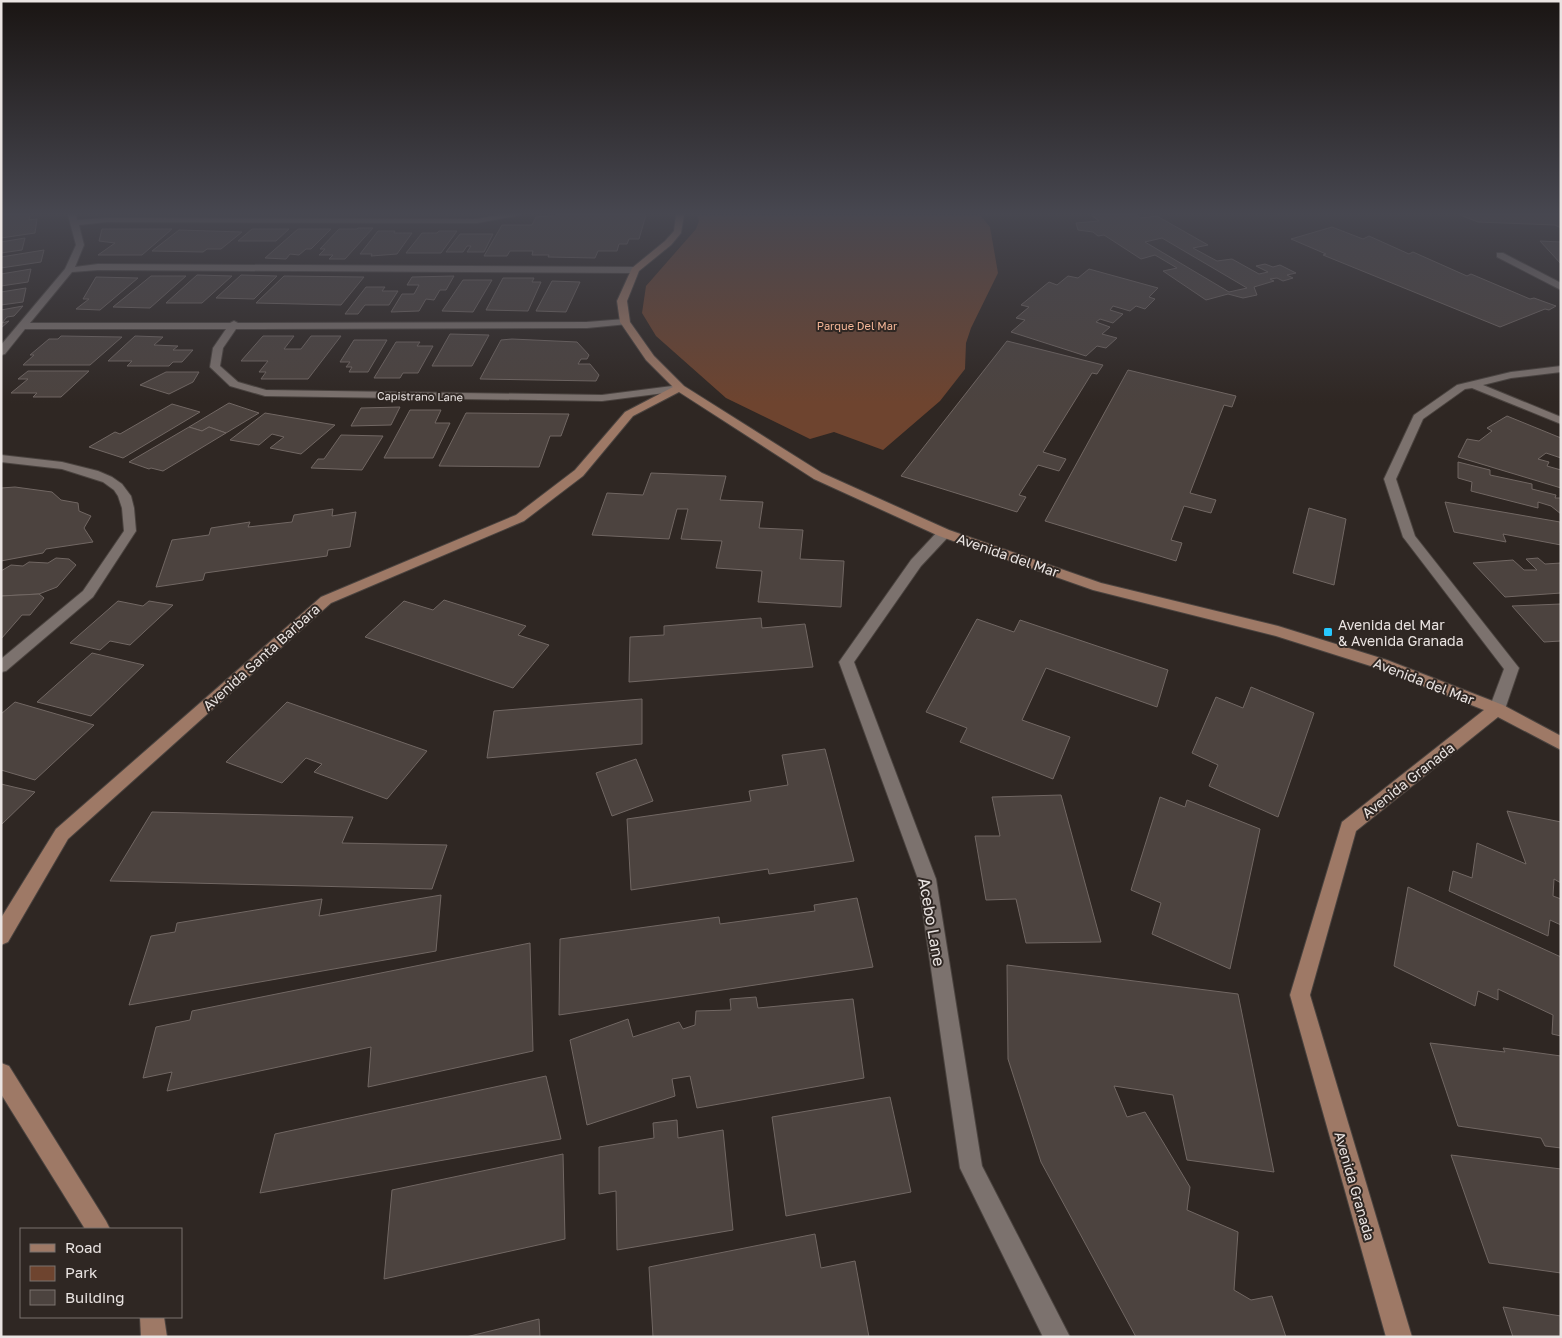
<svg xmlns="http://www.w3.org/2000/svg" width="1562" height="1338" font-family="'Golos Text',sans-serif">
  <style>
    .green { fill: #6e442f }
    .building { fill: #4c433f; stroke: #716763; fill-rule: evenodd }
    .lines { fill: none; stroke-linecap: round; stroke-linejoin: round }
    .street-casing { stroke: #4a433f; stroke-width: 2 }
    .secondary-casing { stroke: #4a433f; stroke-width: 2 }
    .street { fill: #7c726e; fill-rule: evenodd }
    .secondary { fill: #9e7966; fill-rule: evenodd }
    .poi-dot { fill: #27c8ff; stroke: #2f2723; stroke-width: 2 }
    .labels { text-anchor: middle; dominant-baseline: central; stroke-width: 4; stroke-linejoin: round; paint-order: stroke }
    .far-park-label { font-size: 11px; fill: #f4b697; stroke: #2f2723 }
    .far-street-label { font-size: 11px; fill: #eae4e2; stroke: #2f2723 }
    .street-label { font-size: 14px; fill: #eae4e2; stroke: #2f2723 }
    .poi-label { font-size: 14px; fill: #eae4e2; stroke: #2f2723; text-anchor: start }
    .near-street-label { font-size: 16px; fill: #eae4e2; stroke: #2f2723 }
  </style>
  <rect width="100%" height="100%" fill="#2f2723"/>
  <path class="green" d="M697,215H980L990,227L998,273L971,328L966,343L965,369L940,401L883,450L834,432L810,439L726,398L656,336L642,313L646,286L696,229L699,221Z"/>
  <g class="building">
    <path d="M1,215H30L29,220L37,219L35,233L1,238Z"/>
    <path d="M559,215H646L639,239H629L627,244H619L617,251H598L595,258L548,257L549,255H532L533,251H510L507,256H484L502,225H532L536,217Z"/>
    <path d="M1091,215H1136L1141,218L1157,216L1208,245L1193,248L1217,261L1232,259L1259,274L1268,272L1256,266L1265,264L1273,267L1280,265L1296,273L1287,275L1293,278L1283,281L1277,278L1270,279L1274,281L1254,287L1257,295L1243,298L1228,294L1206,300L1163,271L1177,268L1155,255L1141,259L1104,235L1098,236L1093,232L1078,230L1076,223L1099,221ZM1162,238L1247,288L1229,292L1145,242Z"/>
    <path d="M1460,215H1561V228L1555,225L1478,222Z"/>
    <path d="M1332,227L1363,239L1369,236L1409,254L1413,252L1467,276L1471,274L1530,299L1534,298L1556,306L1549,310L1545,309L1500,327L1323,255L1326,254L1291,239Z"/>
    <path d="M358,228H373L345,259H329L333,255H319L325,249H320L339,229H357Z"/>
    <path d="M102,229H172L142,255H98L115,243L99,241Z"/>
    <path d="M252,229H289L276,241H238Z"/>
    <path d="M298,229H331L311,249H306L299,255L290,254L286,259L265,258Z"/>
    <path d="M179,230L242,232L221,249H207L203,252L152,251Z"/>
    <path d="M378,231H395L394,233H412L397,254L371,256L372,254H360Z"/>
    <path d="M439,231H457L441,253H406L422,233H437Z"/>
    <path d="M460,234H493L484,252H467L471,246H467L463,252H446Z"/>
    <path d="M25,238L22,250L1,253V242Z"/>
    <path d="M1540,241L1561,242V264Z"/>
    <path d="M44,250L41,262L1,268V257Z"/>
    <path d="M31,269L28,282L1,286V274Z"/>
    <path d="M1089,269L1158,288L1149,297L1155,299L1145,309L1136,306L1130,311L1113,306L1110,310L1123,314L1113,323L1100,319L1096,322L1110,327L1102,334L1117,338L1106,348L1097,346L1086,356L1011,332L1025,320L1016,318L1029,307L1021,305L1049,282L1057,285L1068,276L1078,278Z"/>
    <path d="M197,275L232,276L202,303H166Z"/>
    <path d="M241,275L277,276L254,299L216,298Z"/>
    <path d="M151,276H186L150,308L113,307Z"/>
    <path d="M284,276L364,277L341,305L256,303Z"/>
    <path d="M454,276L446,290H440L434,300L426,299L419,311L391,312L402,294H414L419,285H407L412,277Z"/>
    <path d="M96,277L138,278L100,310L76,309L89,299H83Z"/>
    <path d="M503,278H534L532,282H541L528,311L486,310Z"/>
    <path d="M463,280H492L473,312L442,311Z"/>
    <path d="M552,281L580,282L566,312L536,311Z"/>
    <path d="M366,287H385L382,291H398L389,305H365L358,314H345Z"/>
    <path d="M26,288L23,302L1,305V292Z"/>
    <path d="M23,306L14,316L7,317L2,323L9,321L1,328V310Z"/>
    <path d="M450,334L489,335L472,366H432Z"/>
    <path d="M61,336L122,337L90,365H23L34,355H30L49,339H58Z"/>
    <path d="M135,336L163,337L154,345L178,346L173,350H193L182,362H173L169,366H127L132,361H108Z"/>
    <path d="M263,336H294L284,349H301L311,336H341L308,379H261L266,372H259L268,361H241Z"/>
    <path d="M512,339L577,342L589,355L587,359H581L578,364H590L599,375L596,381L480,379L501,340Z"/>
    <path d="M354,340H387L368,372H349L352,367H346L350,362H340Z"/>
    <path d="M1007,341L1103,365L1097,374L1092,373L1043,452L1066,459L1059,471L1038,465L1019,495L1026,497L1017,512L901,476Z"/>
    <path d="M396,342H420L417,346H433L418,373H403L400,378H374Z"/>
    <path d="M1128,370L1236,396L1232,407L1224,405L1190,493L1216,500L1211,513L1184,506L1171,540L1182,543L1176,561L1045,521Z"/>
    <path d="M28,371H89L61,397H33L37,393H11L28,379H18Z"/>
    <path d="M166,372H199L193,382L169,394L140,385Z"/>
    <path d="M229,403L259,413L226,433L209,427L202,431L189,427Z"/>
    <path d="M172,404L200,412L123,458L89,447L115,432L120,434Z"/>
    <path d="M400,407L391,425L351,426L361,408Z"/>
    <path d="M410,410H441L435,423H450L433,458H384Z"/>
    <path d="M265,413L335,425L301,454L270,448L284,437L272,434L259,445L230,440Z"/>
    <path d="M466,413L569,414L561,436H550L539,467L439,466Z"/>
    <path d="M1507,416L1561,438V458L1546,453L1538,459L1549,462L1547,466L1561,470V488L1458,457L1467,439L1479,441L1492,431L1487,428Z"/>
    <path d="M189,427L202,431L209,427L226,433L163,471L151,468L149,469L129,462Z"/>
    <path d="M341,435L383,436L362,470L311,468L318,459H324Z"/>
    <path d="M1458,462L1490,470V475L1532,484V489L1556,495L1555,498H1561V514L1551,506L1538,502V508L1471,491L1472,482L1458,478Z"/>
    <path d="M651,473L726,476L720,500L763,502L759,528L803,530L800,559L844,561L841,607L758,602L762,571L716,568L722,541L681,539L688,509H677L669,539L592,535L607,493L643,495Z"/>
    <path d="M15,487L52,492L61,500L78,503L79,511L91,516L84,528L93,542L46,549L43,553L1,561V488Z"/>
    <path d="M1445,502L1560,522L1561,545L1503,534L1506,542L1454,532Z"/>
    <path d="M1309,508L1346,519L1334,585L1293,573Z"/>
    <path d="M333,509L332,516L356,512L350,547L328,550L327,556L205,573L203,580L156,587L172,540L209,535L211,528L250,522L248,527L292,522L294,515Z"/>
    <path d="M56,558L69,559L76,565L57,587L39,594L1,596V571L11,565L23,566L29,562L48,563Z"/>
    <path d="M1538,558L1545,564L1561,563V593L1505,597L1473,563L1513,560L1524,570H1537L1526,559Z"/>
    <path d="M39,594L44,598L30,615H22L1,639V596Z"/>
    <path d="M444,600L526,626L518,635L549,645L513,688L365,637L404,601L433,610Z"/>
    <path d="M118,601L143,606L149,601L173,605L130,645L110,641L100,650L70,643Z"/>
    <path d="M1561,604V641L1544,642L1512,606Z"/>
    <path d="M761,618L762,628L805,624L813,667L629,682L630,637L664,635V626Z"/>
    <path d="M977,619L1014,632L1020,620L1168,670L1157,707L1046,668L1022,720L1070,737L1053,779L960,742L967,728L926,712Z"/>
    <path d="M92,653L144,665L91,716L37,702Z"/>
    <path d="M1251,687L1314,713L1278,817L1209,786L1218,765L1192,753L1216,697L1243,708Z"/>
    <path d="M642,699V744L487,758L494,711Z"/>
    <path d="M15,702L94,725L35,780L1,770V714Z"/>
    <path d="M287,702L427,751L387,799L314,772L322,764L306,758L282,783L226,762Z"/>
    <path d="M825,749L854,861L769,874L768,869L631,890L627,819L751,801L749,791L788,785L782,755Z"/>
    <path d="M636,759L653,801L612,816L596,773Z"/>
    <path d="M1,784L35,792L1,825Z"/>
    <path d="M1061,795L1101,942L1026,943L1016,899L986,900L975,836H1000L992,797Z"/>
    <path d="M1160,797L1185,807L1187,800L1260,829L1230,969L1152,934L1161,903L1131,890Z"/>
    <path d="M1507,811L1561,822V883L1554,879L1553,896L1561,899V925L1550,920L1548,936L1449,891L1453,871L1472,878L1477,843L1526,864Z"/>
    <path d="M152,812L353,817L342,843L447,845L432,889L110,881Z"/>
    <path d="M1408,887L1561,957V1036L1552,1034L1553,1015L1498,989V1000L1478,991L1475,1006L1394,966Z"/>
    <path d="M441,895L436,951L129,1005L151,936L175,932L177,923L322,899L319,916Z"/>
    <path d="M857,898L873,967L559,1015L560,939L719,917L720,924L815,911L814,905Z"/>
    <path d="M530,943L533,1051L368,1087L371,1047L167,1091L172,1072L143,1078L156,1027L190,1020L192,1011Z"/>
    <path d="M1007,965L1238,994L1274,1172L1187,1160L1173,1095L1114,1086L1127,1117L1145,1112L1190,1187L1187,1210L1238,1232L1234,1290L1251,1300L1272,1296L1286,1337H1136L1041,1162L1008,1059Z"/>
    <path d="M756,997L758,1008L853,999L864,1078L697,1108L690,1076L672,1079L675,1096L587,1125L570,1040L628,1019L633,1037L679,1022L683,1029L695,1025L696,1011L731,1010L730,999Z"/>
    <path d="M1430,1043L1505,1052L1503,1048L1561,1056V1148L1545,1146L1541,1138L1458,1126Z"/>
    <path d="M546,1076L561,1139L260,1193L275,1134Z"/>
    <path d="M890,1097L911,1192L786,1216L772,1117Z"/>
    <path d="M677,1120L678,1138L723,1130L733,1230L617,1250L616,1191L599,1194V1147L654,1138L653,1123Z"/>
    <path d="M563,1154L565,1239L384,1279L392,1190Z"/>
    <path d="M1451,1155L1561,1169V1273L1489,1263Z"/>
    <path d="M815,1234L821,1268L855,1261L869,1337H653L649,1267Z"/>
    <path d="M1503,1307L1561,1316V1337H1513Z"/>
    <path d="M539,1319L540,1337H466Z"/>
  </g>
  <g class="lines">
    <g class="street-casing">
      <g id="street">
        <path d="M68,215H76L77,220L107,218L477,219L498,215H521L477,223L107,222L79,225L84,245L75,267L98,264L635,267L639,270L635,273L98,270L72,272L30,323H230L234,321L238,323L587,322L625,319L628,320V324L587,328L236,329L223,348L220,366L238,382L266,390L602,395L680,385L685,388L680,391L602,401L265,396L230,386L210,367L213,348L226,329H25L5,354L1,355V345L65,269L76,245Z"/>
        <path d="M1497,253H1503L1561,283V290L1497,257Z"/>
        <path d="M1561,366V372L1511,378L1483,385L1561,417V424L1472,388L1465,389L1423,419L1396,479L1415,536L1519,668L1505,709L1503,713L1497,715L1491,713L1489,709L1504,669L1403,537L1384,479L1414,415L1457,385L1511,372Z"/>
        <path d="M1,455L62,462L98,471L112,477L122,484L131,496L134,508L136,531L93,597L6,671L1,672V659L83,591L124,531L122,508L118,496L114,490L103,482L62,469L1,462Z"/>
        <path d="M944,529L950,533L949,536L921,566L854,662L936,879L982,1166L1070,1337H1043L960,1168L918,879L839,662L911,560L939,530Z"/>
      </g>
    </g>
    <g class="secondary-casing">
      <g id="secondary">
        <path d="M676,215H684L681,233L671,245L639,271L627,301L630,322L654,356L684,386L822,473L949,530L1101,583L1278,626L1387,660L1503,705L1561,736V750L1498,717L1356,831L1310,995L1412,1337H1386L1290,995L1342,822L1484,710L1377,668L1276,636L1093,590L939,536L814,479L679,392L633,416L583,476L524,521L331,603L68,839L8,942L1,945V918L56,829L321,597L516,515L575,470L625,412L673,387L646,360L620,322L617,301L632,268L665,241L674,231Z"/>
        <path d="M1,1063L9,1066L106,1221L110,1229H85L1,1094Z"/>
        <path d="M140,1317H164L167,1337H141Z"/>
      </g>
    </g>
    <use href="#street" class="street"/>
    <use href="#secondary" class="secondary"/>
  </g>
  <linearGradient id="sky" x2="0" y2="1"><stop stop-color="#1a1513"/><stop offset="0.53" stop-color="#474750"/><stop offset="1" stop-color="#474750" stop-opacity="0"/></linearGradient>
  <rect width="1562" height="403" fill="url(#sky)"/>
  <rect class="poi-dot" x="1323" y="627" width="10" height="10" rx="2.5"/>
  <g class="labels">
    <g class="far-park-label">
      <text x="857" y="325">Parque Del Mar</text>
    </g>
    <g class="far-street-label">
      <text transform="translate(420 396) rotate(1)">Capistrano Lane</text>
    </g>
    <g class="street-label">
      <text transform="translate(1008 555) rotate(19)">Avenida del Mar</text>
      <text transform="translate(261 657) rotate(-42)">Avenida Santa Barbara</text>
      <text transform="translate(1424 681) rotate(21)">Avenida del Mar</text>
      <text transform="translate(1408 780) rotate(-38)">Avenida Granada</text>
      <text transform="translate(1355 1186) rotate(74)">Avenida Granada</text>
    </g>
    <g class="poi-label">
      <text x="1338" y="624">Avenida del Mar<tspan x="1338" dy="16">&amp; Avenida Granada</tspan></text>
    </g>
    <g class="near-street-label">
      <text transform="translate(932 922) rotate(80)">Acebo Lane</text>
    </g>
  </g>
  <rect width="1562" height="1338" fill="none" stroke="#eae4e2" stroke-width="5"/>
  <rect x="20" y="1228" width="162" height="90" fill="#2f2723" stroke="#7a736f"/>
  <rect x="30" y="1244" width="25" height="8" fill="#9e7966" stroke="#7a736f"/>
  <text x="65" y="1253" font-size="15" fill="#eae4e2">Road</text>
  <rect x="30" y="1266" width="25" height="15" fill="#6e442f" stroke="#7a736f"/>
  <text x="65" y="1278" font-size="15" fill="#eae4e2">Park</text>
  <rect x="30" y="1290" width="25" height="15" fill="#4c433f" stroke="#7a736f"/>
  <text x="65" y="1303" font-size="15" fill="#eae4e2">Building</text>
</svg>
